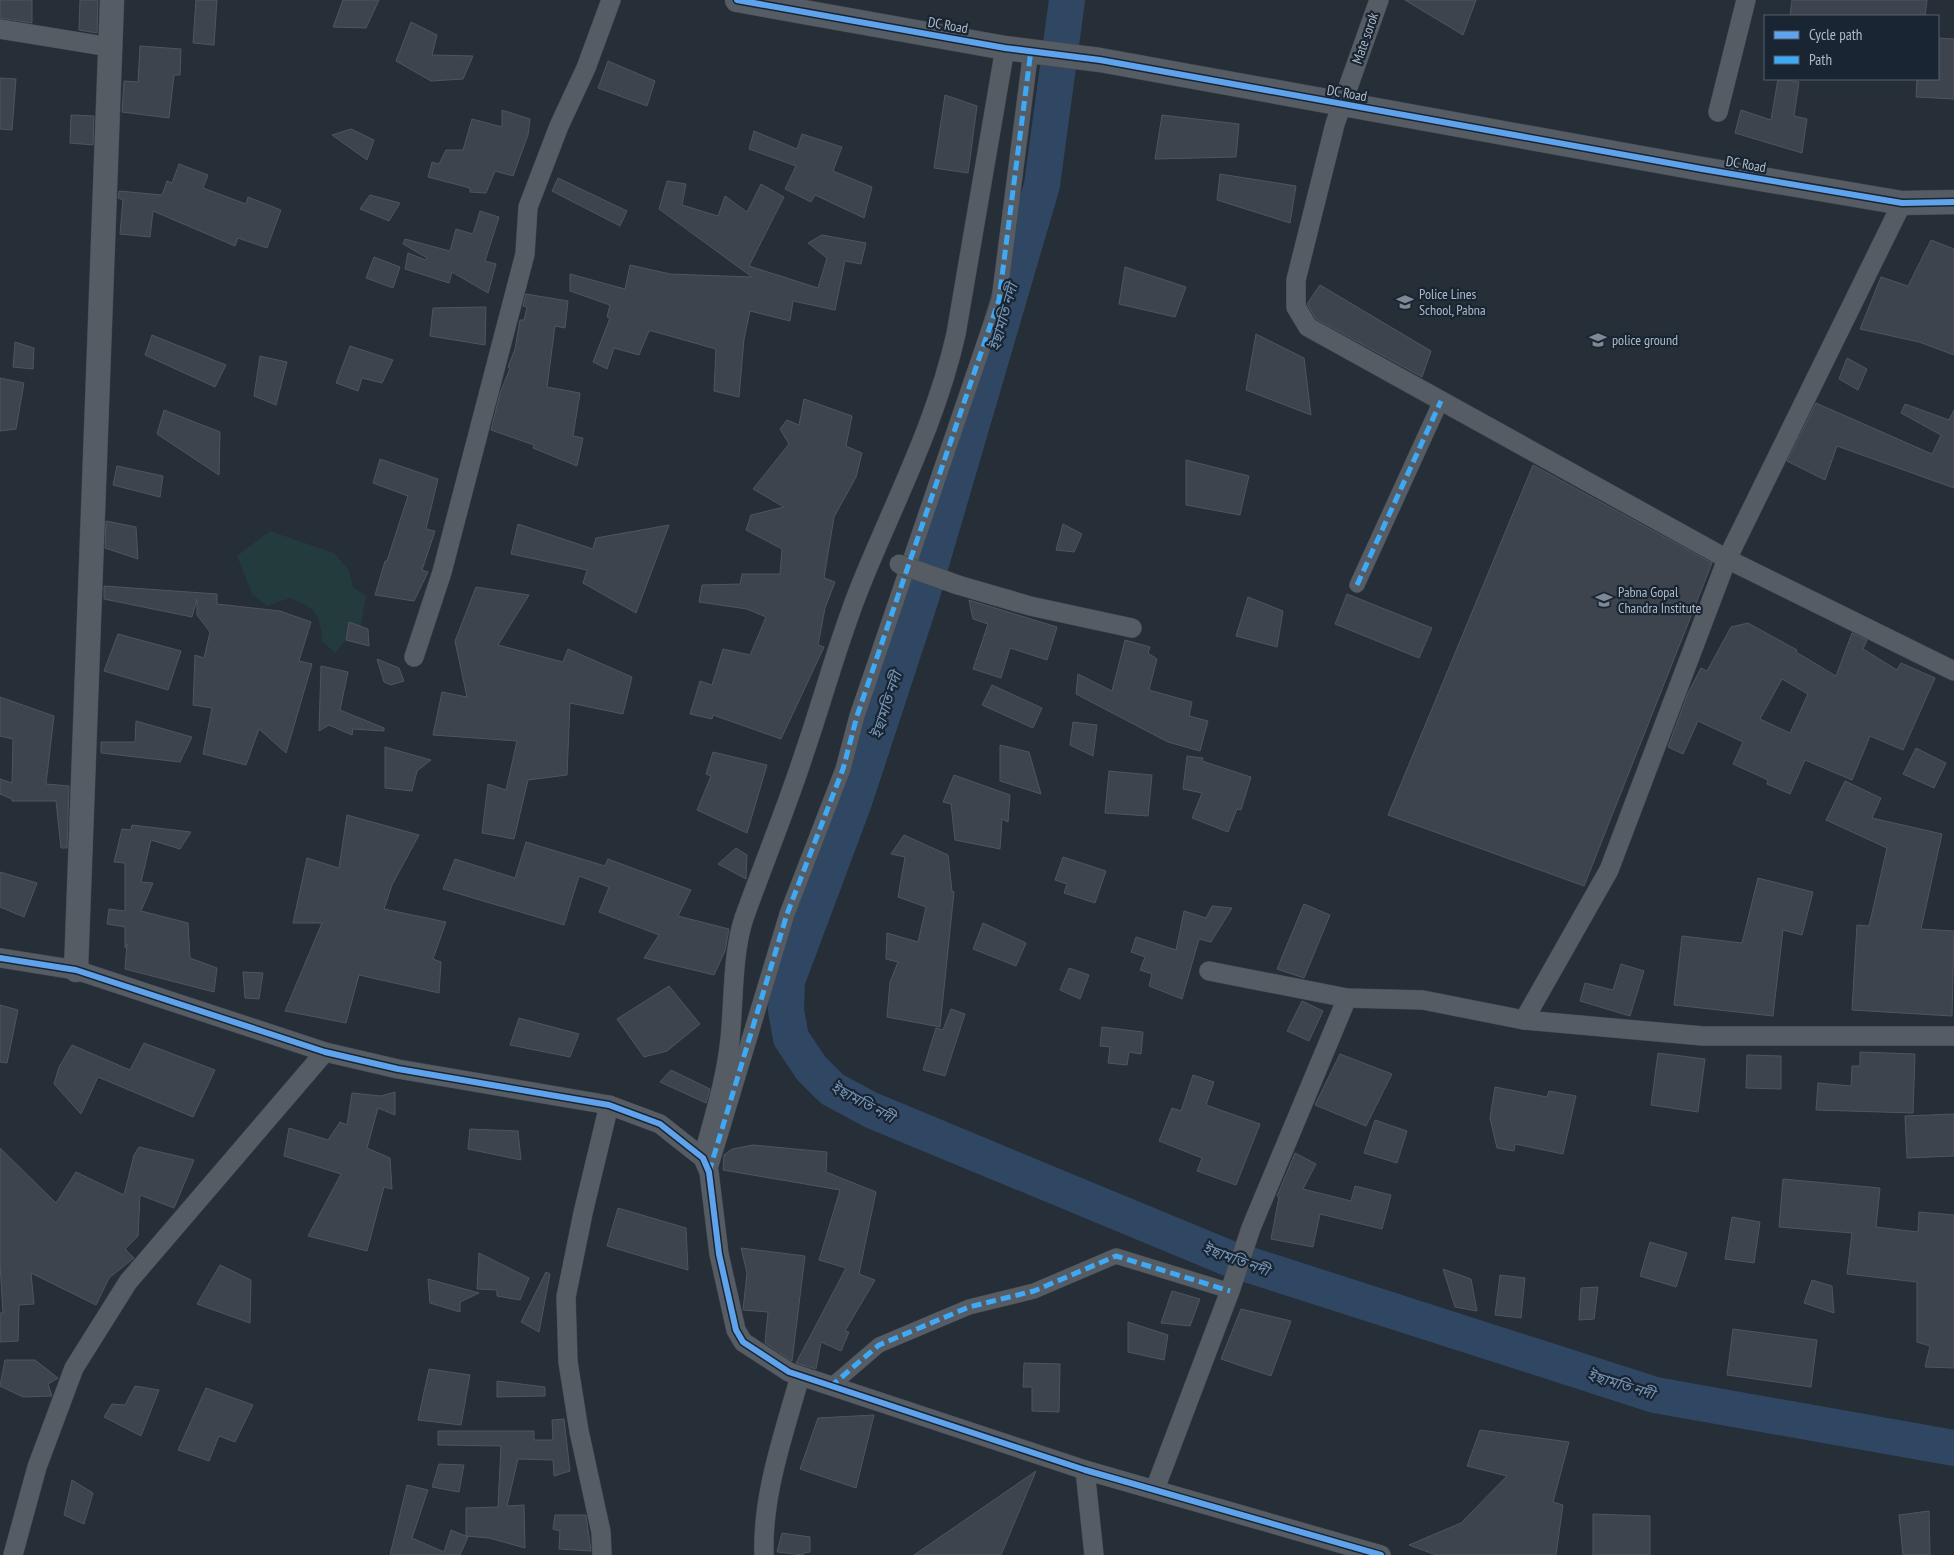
<svg xmlns="http://www.w3.org/2000/svg" width="1954" height="1555" font-family="'PT Sans Narrow','Noto Sans Bengali',sans-serif">
  <style>
    .green { fill: #233b3d }
    .lines { fill: none; stroke-linecap: round; stroke-linejoin: round }
    .river { stroke: #304763; stroke-width: 36 }
    .building { fill: #3e444d; stroke: #4e555f; fill-rule: evenodd }
    .pedestrian-casing { stroke: #43484f; stroke-width: 16 }
    .minor-casing { stroke: #43484f; stroke-width: 20 }
    .tertiary-casing { stroke: #43484f; stroke-width: 25 }
    .pedestrian { stroke: #565c64; stroke-width: 15 }
    .minor { stroke: #565c64; stroke-width: 19 }
    .tertiary { stroke: #565c64; stroke-width: 24 }
    .minor-bridge-casing { stroke: #43484f; stroke-width: 20; stroke-linecap: butt }
    .minor-bridge { stroke: #565c64; stroke-width: 19 }
    .quiet { stroke: #3fa9f5; stroke-width: 5; stroke-dasharray: 10 5; stroke-linecap: butt }
    .cycleway-casing { stroke: #192532; stroke-width: 9 }
    .cycleway { stroke: #60a3ed; stroke-width: 6 }
    .labels { text-anchor: middle; dominant-baseline: central; stroke-width: 4.5; stroke-linejoin: round; paint-order: stroke }
    .street-label { font-size: 14px; fill: #afbac9; stroke: #192532 }
    .poi-label { font-size: 14px; fill: #afbac9; stroke: #192532; text-anchor: start }
    .water-label { font-size: 15px; font-style: italic; fill: #7493b4; stroke: #192532 }
  </style>
  <rect width="100%" height="100%" fill="#262e37"/>
  <path class="green" d="M270,531L334,553L349,570L353,587L366,596L359,636L346,640L335,653L322,641C320,612 316,609 290,598L267,606L252,594L237,556Z"/>
  <g class="lines">
    <path class="river" d="M1067,0L1042,185L921,598L854,802L787,981L786,1010L791,1038L811,1068L832,1089L871,1110L1228,1258L1655,1395L1954,1448"/>
  </g>
  <g class="building">
    <path d="M0,0H32V23L0,18Z"/>
    <path d="M80,0H98L97,33L79,30Z"/>
    <path d="M196,0H217L214,45L193,43Z"/>
    <path d="M343,0H379L366,28L333,27Z"/>
    <path d="M1405,0H1476L1463,35Z"/>
    <path d="M1792,0H1927L1925,16H1790Z"/>
    <path d="M411,22L437,35L432,55L473,56L463,79L431,81L396,61Z"/>
    <path d="M1938,38L1954,39V99L1916,97L1917,79H1938Z"/>
    <path d="M140,46L181,49L180,75H174L169,118L122,112L124,81L138,82Z"/>
    <path d="M608,61L655,81L647,106L598,88Z"/>
    <path d="M0,78L16,79L12,130L0,129Z"/>
    <path d="M1778,79L1799,82L1794,116L1807,119L1802,153L1735,133L1741,110L1771,120Z"/>
    <path d="M945,95L977,106L968,173L934,168Z"/>
    <path d="M502,110L530,119L528,135L513,176L495,171L486,193L470,192V188L428,177L432,162L439,164L446,150H463L472,119L502,127Z"/>
    <path d="M71,115L94,116L93,145L70,143Z"/>
    <path d="M1162,115L1239,124L1236,157L1155,159Z"/>
    <path d="M351,129L374,140L367,160L332,135Z"/>
    <path d="M754,131L797,149L802,134L842,147L833,171L872,187L864,218L815,195L811,202L785,189L796,166L749,149Z"/>
    <path d="M179,164L208,175L203,188L246,204L248,197L281,210L267,248L238,238L235,246L153,211L150,237L120,234L123,200L118,198L119,191L162,195L167,181L172,183Z"/>
    <path d="M1220,174L1296,186L1290,223L1217,200Z"/>
    <path d="M558,178L627,211L620,226L552,191Z"/>
    <path d="M667,181L686,184L682,205L718,216L725,196L747,212L761,184L784,197L749,266L818,288L827,258L808,243L822,235L866,243L861,264L845,261L835,310L793,301L790,321L750,311L744,339L739,397L714,391L716,349L652,331H649L639,355L614,348L607,369L593,362L610,318L607,317L610,305L570,291V274L625,289L630,265L670,274L752,277L659,209Z"/>
    <path d="M370,195L400,203L389,221L360,209Z"/>
    <path d="M480,211L499,217L485,261L496,264L488,293L452,272L449,283L405,269L408,253L426,260L427,258L403,244L405,239L450,251L456,229L473,234Z"/>
    <path d="M1931,240L1954,249V355L1919,342L1860,329L1881,277L1908,286Z"/>
    <path d="M374,257L400,267L393,288L366,278Z"/>
    <path d="M1125,267L1186,287L1175,317L1119,304Z"/>
    <path d="M1320,285L1431,351L1422,377L1316,319L1307,304Z"/>
    <path d="M526,294L568,301L565,328L555,326L547,387L580,393L573,436L583,438L577,466L533,448L534,445L491,430L500,393L510,368L508,367L515,349L520,320H524L527,307L523,306Z"/>
    <path d="M486,307L485,345L430,336L433,308Z"/>
    <path d="M1256,334L1304,358L1311,415L1246,390Z"/>
    <path d="M152,335L226,365L215,387L145,355Z"/>
    <path d="M15,342L34,348L33,369L13,367Z"/>
    <path d="M350,346L393,360L382,383L362,378L358,391L336,383Z"/>
    <path d="M260,356L287,362L276,405L254,396Z"/>
    <path d="M1847,358L1867,369L1858,390L1839,379Z"/>
    <path d="M0,378L24,383L16,429L0,431Z"/>
    <path d="M804,399L852,416L846,446L862,453L856,477L834,517L824,578L835,582L825,608L818,645L824,647L781,739L713,715L712,719L690,714L700,681L712,685L723,649L750,655L766,617L747,609L699,602L702,585L740,584L742,574H780L782,549L746,530L751,515L784,507L753,489L789,444L780,429L787,420L799,425Z"/>
    <path d="M1816,403L1932,454L1941,435L1901,413L1905,404L1949,420L1954,410V488L1837,446L1825,480L1787,461Z"/>
    <path d="M164,410L220,432L219,475L157,434Z"/>
    <path d="M380,459L438,479L426,529L435,531L422,570L428,572L414,601L375,595L385,561H387L408,496L373,483Z"/>
    <path d="M1186,460L1249,476L1240,515L1186,505Z"/>
    <path d="M1533,465L1712,563L1584,886L1388,815Z"/>
    <path d="M117,466L163,476L160,497L113,485Z"/>
    <path d="M106,521L136,527L138,559L105,548Z"/>
    <path d="M518,524L593,549L596,538L669,525L636,613L583,583L587,570L511,554Z"/>
    <path d="M1063,524L1082,534L1074,552L1056,550Z"/>
    <path d="M104,586L217,594V604L280,611L311,622L299,661L312,664L286,753L259,729L246,765L203,754L212,708L193,705L195,655L204,658L210,632L197,615V599L192,617L104,599Z"/>
    <path d="M476,587L529,595L498,645L563,662L568,649L632,677L623,714L570,703L567,775L528,780L514,839L482,833L488,784L506,790L517,741L433,735L442,692L467,697L455,641Z"/>
    <path d="M1347,594L1432,628L1419,658L1335,624Z"/>
    <path d="M1248,597L1283,611L1277,647L1236,636Z"/>
    <path d="M969,600L1057,627L1047,660L1010,648L1001,678L973,669L988,624L973,619Z"/>
    <path d="M349,622L368,629L369,646L346,640Z"/>
    <path d="M1748,623L1797,650L1796,652L1836,676L1852,633L1867,640L1863,649L1897,670L1901,663L1935,678L1903,750L1870,736L1852,780L1805,760L1790,794L1767,784L1768,780L1733,764L1743,742L1698,721L1683,754L1668,747L1688,693L1701,668L1707,671L1731,627ZM1782,679L1808,694L1790,733L1760,719Z"/>
    <path d="M118,634L181,651L168,690L104,671Z"/>
    <path d="M1125,640L1150,647L1148,653L1157,659L1149,690L1192,702L1189,716L1208,721L1200,751L1168,742L1076,694L1078,674L1112,691Z"/>
    <path d="M377,659L399,668L404,681L391,685L384,682Z"/>
    <path d="M321,666L348,672L340,710L384,728V731L353,729L352,735L329,725L319,731Z"/>
    <path d="M992,685L1042,708L1033,728L982,705Z"/>
    <path d="M0,697L54,716L46,784L69,786L67,848H61L56,801H12V799L0,794V779L12,783L13,739L0,736Z"/>
    <path d="M136,721L192,737L180,762L101,753V742H135Z"/>
    <path d="M1073,722L1097,725L1093,756L1070,745Z"/>
    <path d="M1000,745L1029,752L1041,794L1000,781Z"/>
    <path d="M385,747L431,760L417,771L412,791L385,788Z"/>
    <path d="M1916,748L1946,763L1934,788L1903,774Z"/>
    <path d="M713,752L767,765L747,833L697,810L711,776L706,774Z"/>
    <path d="M1187,756L1203,758L1202,761L1251,777L1241,810L1237,809L1228,832L1192,818L1202,793L1183,789Z"/>
    <path d="M1109,771L1152,775L1148,816L1105,813Z"/>
    <path d="M954,775L1010,795L1008,822L1002,819L1000,849L955,840L951,804L943,802Z"/>
    <path d="M1845,781L1881,798L1872,818L1942,834L1921,929L1954,931L1952,1016L1852,1010L1857,925L1869,926L1887,848L1826,820Z"/>
    <path d="M347,815L419,835L392,885L384,909L446,922L433,959L441,962L439,993L359,975L346,1023L285,1011L322,923H293L307,858L339,868Z"/>
    <path d="M132,825L191,832L180,849L151,840L141,882L153,883L141,911L188,923L190,958L217,968L214,992L125,969L127,944L125,948V927L107,924L109,909L125,911V863L114,862L122,829L131,830Z"/>
    <path d="M904,835L948,855L952,891L954,892L940,1027L887,1017L890,982L898,962L886,959L887,933L918,942L926,907L898,897L905,857L891,854Z"/>
    <path d="M526,842L605,866L608,859L691,890L678,916L729,929L725,951L714,975L644,958L659,935L599,912L609,887L579,876L564,925L443,889L455,859L515,878Z"/>
    <path d="M736,848L747,855L746,879L718,864Z"/>
    <path d="M1063,857L1106,871L1095,903L1064,893L1067,884L1055,880Z"/>
    <path d="M0,872L37,883L24,917L0,907Z"/>
    <path d="M1758,878L1813,892L1802,935L1783,930L1773,1016L1674,1005L1682,936L1742,943Z"/>
    <path d="M1304,904L1330,915L1304,978L1277,969Z"/>
    <path d="M1212,906L1232,908L1211,942L1199,939L1182,999L1149,986L1152,974L1140,970L1145,957L1131,952L1136,937L1176,950L1184,911L1206,918Z"/>
    <path d="M983,923L1026,943L1016,966L973,949Z"/>
    <path d="M1621,964L1644,971L1630,1016L1580,1001L1585,983L1613,990Z"/>
    <path d="M1069,968L1089,975L1080,999L1060,990Z"/>
    <path d="M243,972L263,973L259,999L245,998Z"/>
    <path d="M669,986L700,1024L667,1051L644,1057L617,1019Z"/>
    <path d="M1302,1001L1323,1011L1309,1041L1287,1031Z"/>
    <path d="M0,1005L18,1010L7,1063L0,1062Z"/>
    <path d="M951,1009L965,1014L945,1076L923,1070L936,1028L943,1030Z"/>
    <path d="M519,1018L579,1034L570,1057L510,1045Z"/>
    <path d="M1102,1027L1143,1032L1141,1054L1129,1052L1127,1065L1108,1063L1110,1047L1100,1046Z"/>
    <path d="M144,1043L215,1070L193,1117L98,1077L81,1114L54,1084L59,1067L72,1045L130,1070Z"/>
    <path d="M1860,1052L1915,1054L1913,1113L1816,1110L1818,1083L1851,1086L1852,1066H1860Z"/>
    <path d="M1658,1053L1705,1059L1698,1112L1651,1105Z"/>
    <path d="M1340,1054L1392,1074L1366,1126L1315,1105Z"/>
    <path d="M1747,1055L1781,1056V1089L1746,1088Z"/>
    <path d="M671,1070L710,1089L706,1103L660,1082Z"/>
    <path d="M1193,1075L1214,1082L1206,1105L1260,1124L1236,1185L1197,1171L1202,1158L1159,1141L1172,1108L1181,1111Z"/>
    <path d="M1495,1087L1547,1097L1549,1091L1576,1096L1563,1154L1515,1144L1514,1151L1497,1148L1490,1118Z"/>
    <path d="M395,1092V1115L378,1108L367,1148L390,1158L392,1189L384,1187L367,1251L308,1236L341,1174L284,1156L289,1128L328,1140L340,1122L347,1125L352,1093L381,1096Z"/>
    <path d="M1954,1114V1156L1907,1158L1905,1116Z"/>
    <path d="M1375,1120L1407,1131L1397,1163L1364,1153Z"/>
    <path d="M470,1129L518,1131L521,1160L468,1149Z"/>
    <path d="M753,1145L827,1152L826,1172L876,1192L859,1274L875,1280L845,1331L849,1332L841,1351L821,1342L816,1369L796,1363L846,1268L819,1260L840,1190L723,1170L724,1155L732,1149Z"/>
    <path d="M139,1147L194,1160L174,1208L140,1195L138,1236L125,1249L134,1258L109,1278L96,1305L31,1273L34,1304L19,1305L18,1341L0,1342V1313H3L0,1264V1148L56,1203L76,1172L124,1195L134,1155Z"/>
    <path d="M1295,1153L1316,1164L1303,1189L1351,1201L1355,1186L1391,1195L1382,1229L1320,1214L1313,1247L1271,1239L1279,1197L1277,1196Z"/>
    <path d="M1783,1179L1880,1188L1876,1227L1918,1232L1919,1212L1954,1215V1368L1925,1367L1930,1346L1917,1342V1282L1847,1274L1852,1233L1779,1227Z"/>
    <path d="M618,1208L686,1228L688,1270L607,1246Z"/>
    <path d="M1732,1217L1760,1222L1754,1263L1725,1259Z"/>
    <path d="M1650,1242L1687,1253L1676,1287L1640,1276Z"/>
    <path d="M741,1248L805,1256L792,1361L765,1343L768,1312L743,1310L747,1273Z"/>
    <path d="M479,1253L529,1278L520,1300L497,1296V1290L477,1289Z"/>
    <path d="M220,1265L251,1280L250,1323L197,1304Z"/>
    <path d="M1443,1269L1471,1279L1477,1311L1455,1307Z"/>
    <path d="M546,1272L550,1274L539,1332L521,1322Z"/>
    <path d="M1500,1275L1525,1278L1521,1318L1495,1315Z"/>
    <path d="M428,1279L479,1293L460,1302V1312L430,1303Z"/>
    <path d="M1812,1280L1832,1286L1834,1313L1804,1303Z"/>
    <path d="M1598,1287L1594,1319L1579,1320L1581,1288Z"/>
    <path d="M1172,1291L1200,1299L1190,1326L1161,1323Z"/>
    <path d="M1241,1309L1291,1321L1271,1376L1221,1359Z"/>
    <path d="M1128,1322L1168,1335L1164,1360L1128,1352Z"/>
    <path d="M1733,1329L1817,1340L1811,1387L1727,1375Z"/>
    <path d="M5,1360H35L58,1378L48,1384L52,1396L23,1397L0,1386Z"/>
    <path d="M1024,1363L1060,1364L1059,1412L1032,1411V1387H1023Z"/>
    <path d="M429,1369L470,1375L461,1425L418,1420Z"/>
    <path d="M497,1381L545,1387V1396L497,1397Z"/>
    <path d="M135,1386L159,1390L141,1436L104,1417L112,1404L125,1405Z"/>
    <path d="M206,1388L253,1405L235,1442L219,1436L209,1461L178,1450Z"/>
    <path d="M874,1415L856,1488L800,1469L818,1418Z"/>
    <path d="M564,1419L570,1471L554,1476L553,1460L518,1459L507,1506L524,1505L525,1548L489,1538L466,1536V1508L498,1507L501,1446L438,1445V1431H534V1440H553L552,1420Z"/>
    <path d="M1480,1430L1569,1442L1553,1502L1563,1505L1556,1555H1436L1409,1545L1461,1523L1507,1476L1467,1466Z"/>
    <path d="M439,1464L464,1465L459,1492L432,1487Z"/>
    <path d="M1036,1471L1001,1555H914Z"/>
    <path d="M72,1480L93,1493L84,1524L64,1515Z"/>
    <path d="M407,1485L428,1490L412,1538L444,1552L451,1530L468,1537L460,1555H390Z"/>
    <path d="M1929,1511L1930,1555H1903L1899,1515Z"/>
    <path d="M1593,1514L1650,1516V1555H1593Z"/>
    <path d="M555,1515H586L591,1551L559,1549L560,1531L553,1529Z"/>
    <path d="M782,1533L810,1537V1552L804,1553L803,1555L777,1552Z"/>
  </g>
  <g class="lines">
    <g class="pedestrian-casing">
      <g id="pedestrian">
        <path d="M1357,585L1441,401"/>
        <path d="M709,1172L787,914L843,769L857,716L999,300L1031,50"/>
        <path d="M830,1387L879,1345L969,1307L1034,1291L1116,1256L1230,1291"/>
      </g>
    </g>
    <g class="minor-casing">
      <g id="minor">
        <path d="M1379,0L1335,124L1296,280V307L1308,327L1727,559L1954,671"/>
        <path d="M0,29L110,47"/>
        <path d="M1718,112L1746,0"/>
        <path d="M958,585L1030,606L1132,628"/>
        <path d="M414,657L442,572L525,254L528,207L559,126L586,68L611,0"/>
        <path d="M0,958L76,970L325,1052L398,1069L609,1105L660,1124L703,1158L709,1172L719,1254L736,1330L743,1342L789,1372L1085,1470L1381,1555"/>
        <path d="M1209,971L1347,998L1423,1000L1524,1020L1703,1036H1954"/>
        <path d="M1524,1020L1609,870L1727,559L1902,203"/>
        <path d="M703,1158C713,1119 726,1080 730,1039C734,1002 732,954 744,918C764,862 787,807 805,751C825,693 840,634 864,577C897,497 937,419 956,334L1005,48"/>
        <path d="M1085,1470L1094,1555"/>
        <path d="M1155,1489L1230,1291L1251,1228L1347,998"/>
        <path d="M13,1555L37,1467L74,1368L128,1282L325,1052"/>
        <path d="M602,1555L601,1532L579,1431L568,1362L566,1297L583,1213L609,1105"/>
        <path d="M764,1555C762,1494 784,1434 800,1376"/>
      </g>
    </g>
    <g class="tertiary-casing">
      <g id="tertiary">
        <path d="M737,0L1005,48L1100,60L1702,169L1902,203L1954,202"/>
        <path d="M76,970L112,0"/>
      </g>
    </g>
    <use href="#pedestrian" class="pedestrian"/>
    <use href="#minor" class="minor"/>
    <use href="#tertiary" class="tertiary"/>
    <g class="minor-bridge-casing">
      <path id="minor-bridge" d="M899,564L958,585"/>
    </g>
    <use href="#minor-bridge" class="minor-bridge"/>
    <g class="quiet">
      <path d="M1357,585L1441,401"/>
      <path d="M709,1172L787,914L843,769L857,716L999,300L1031,50"/>
      <path d="M830,1387L879,1345L969,1307L1034,1291L1116,1256L1230,1291"/>
    </g>
    <g class="cycleway-casing">
      <g id="cycleway">
        <path d="M737,0L1005,48L1100,60L1702,169L1902,203L1954,202"/>
        <path d="M0,958L76,970L325,1052L398,1069L609,1105L660,1124L703,1158L709,1172L719,1254L736,1330L743,1342L789,1372L1085,1470L1381,1555"/>
      </g>
    </g>
    <use href="#cycleway" class="cycleway"/>
  </g>
  <defs>
    <g id="school-bare" transform="scale(1.35)"><path d="M0-5L7-2L0 1L-7-2ZM-4 1L0 2.5L4 1V4Q0 6-4 4Z" fill="#7f8996" stroke="#192532" stroke-width="2.5" paint-order="stroke"/></g>
    <g id="university-bare" transform="scale(1.35)"><path d="M0-5L7-2L0 1L-7-2ZM-4 1L0 2.5L4 1V4Q0 6-4 4Z" fill="#7f8996" stroke="#192532" stroke-width="2.5" paint-order="stroke"/></g>
  </defs>
  <g fill-rule="evenodd">
    <use href="#school-bare" x="1405" y="302"/>
    <use href="#university-bare" x="1598" y="340"/>
    <use href="#school-bare" x="1604" y="600"/>
  </g>
  <g class="labels">
    <g class="street-label">
      <text transform="translate(948 25) rotate(10)">DC Road</text>
      <text transform="translate(1365 38) rotate(-71)">Mate sorok</text>
      <text transform="translate(1347 93) rotate(10)">DC Road</text>
      <text transform="translate(1746 164) rotate(10)">DC Road</text>
    </g>
    <g class="poi-label">
      <text x="1419" y="294">Police Lines<tspan x="1419" dy="16">School, Pabna</tspan></text>
      <text x="1612" y="340">police ground</text>
      <text x="1618" y="592">Pabna Gopal<tspan x="1618" dy="16">Chandra Institute</tspan></text>
    </g>
    <g class="water-label">
      <text transform="translate(1003 317) rotate(-74)">ইছামতি নদী</text>
      <text transform="translate(886 705) rotate(-72)">ইছামতি নদী</text>
      <text transform="translate(863 1102) rotate(28)">ইছামতি নদী</text>
      <text transform="translate(1236 1259) rotate(20)">ইছামতি নদী</text>
      <text transform="translate(1621 1384) rotate(17)">ইছামতি নদী</text>
    </g>
  </g>
  <rect x="1764" y="15" width="175" height="65" fill="#192532" stroke="#55616e"/>
  <rect x="1774" y="31" width="25" height="8" fill="#60a3ed" stroke="#55616e"/>
  <text x="1809" y="40" font-size="15" fill="#afbac9">Cycle path</text>
  <rect x="1774" y="56" width="25" height="8" fill="#3fa9f5" stroke="#55616e"/>
  <text x="1809" y="65" font-size="15" fill="#afbac9">Path</text>
</svg>
